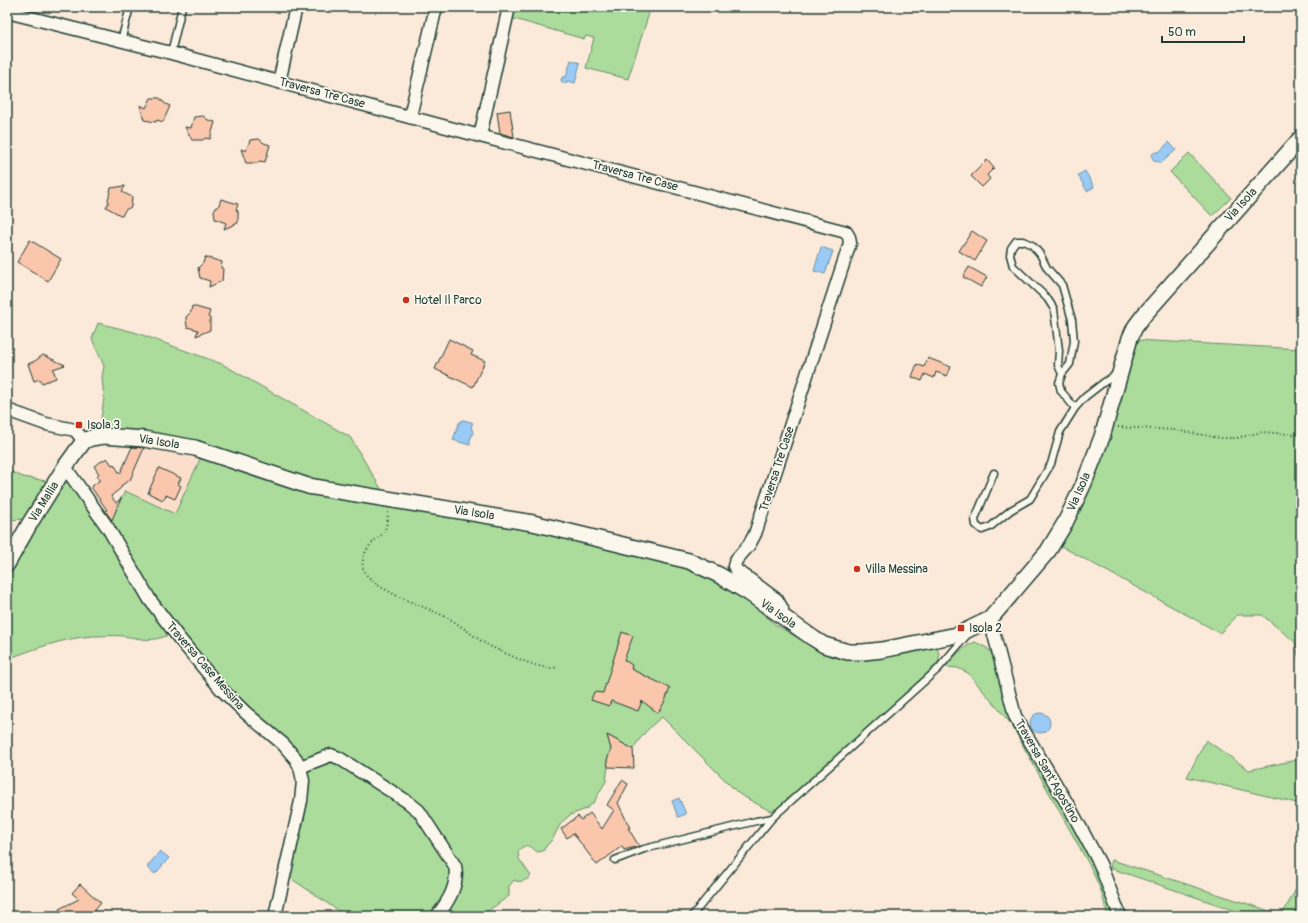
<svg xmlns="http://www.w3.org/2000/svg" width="1308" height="923" font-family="Pangolin,sans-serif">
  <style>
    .built { fill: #fbdfcc }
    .green { fill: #abdc9c; stroke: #658c68 }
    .water { fill: #9acaf6; stroke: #6992a8 }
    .building { fill: #fbc7ac; stroke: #1f3d34 }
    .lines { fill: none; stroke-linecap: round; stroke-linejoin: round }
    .service-casing { stroke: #1f3d34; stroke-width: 9 }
    .minor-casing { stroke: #1f3d34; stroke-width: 15 }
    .tertiary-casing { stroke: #1f3d34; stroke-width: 18 }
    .path { stroke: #1f3d34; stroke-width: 2; stroke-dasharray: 1 3; stroke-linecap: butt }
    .service { stroke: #fbf7ec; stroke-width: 6 }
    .minor { stroke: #fbf7ec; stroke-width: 12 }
    .tertiary { stroke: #fbf7ec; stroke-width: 15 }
    .poi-dot { fill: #c8321e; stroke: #fbf7ec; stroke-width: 1.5 }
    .labels { text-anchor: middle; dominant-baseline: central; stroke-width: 3.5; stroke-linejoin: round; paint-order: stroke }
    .street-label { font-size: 12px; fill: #1f3d34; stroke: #fbf7ec }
    .poi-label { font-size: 12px; fill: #1f3d34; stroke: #fbf7ec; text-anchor: start }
  </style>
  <rect width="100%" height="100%" fill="#fbe9d9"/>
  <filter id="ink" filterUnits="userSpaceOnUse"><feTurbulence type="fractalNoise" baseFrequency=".025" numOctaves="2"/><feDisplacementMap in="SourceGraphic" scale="8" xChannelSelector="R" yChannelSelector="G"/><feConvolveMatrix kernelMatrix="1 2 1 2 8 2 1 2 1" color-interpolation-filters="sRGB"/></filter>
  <g filter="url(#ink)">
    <path class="built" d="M145,445L201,457L175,515L125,491Z"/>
    <g class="green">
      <path d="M513,7H651L628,79L586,68L594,38L586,36L584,39L511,18Z"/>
      <path d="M1189,153L1231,198L1212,216L1170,172Z"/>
      <path d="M98,323L134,332L222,364L350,437L383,492L323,483L208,444L186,440L116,430L100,425L104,398L102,377L104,366L92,339Z"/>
      <path d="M1136,340L1301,349V660L1299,659L1295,642L1262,615H1238L1220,633L1059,545Z"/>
      <path d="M201,457L305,493L389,505L515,527L667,559L687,564L743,596L776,625L822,652L936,645L939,654V662L881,716L777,809L770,811L739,794L662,717C650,726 641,736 633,749L607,735L611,749L607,760L608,767L606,781L599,793L594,802L586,809L570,815L561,823L552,840L547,845L543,851L538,852C529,847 526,841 518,852L519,859L531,876C526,881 519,883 514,880L509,886V896L481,916H443L460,884L424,812L351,761L302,760L237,697L215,673L154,600L109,525L125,491L175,514Z"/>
      <path d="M7,470L23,477L52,482L27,519L7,520Z"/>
      <path d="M67,480L70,481L171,634C150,643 145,639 123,636C113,635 103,636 93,636C63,638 35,649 7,659V577L44,514Z"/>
      <path d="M975,642L987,648L991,653L996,662L1009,710L1089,853L1115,916H1108L1101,891L1091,868L1011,724L968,673L958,668L945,667C954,657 962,647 975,642Z"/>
      <path d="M1206,740L1249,770L1301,759V804L1187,777Z"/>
      <path d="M332,760L414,812L451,870L448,889L432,916H346L289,877L304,772L323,762Z"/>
      <path d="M1112,860L1282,915L1296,889L1301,876V916H1251L1110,868Z"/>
    </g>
    <g class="water">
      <path d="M571,60L580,63L575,83L567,81L566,83H564L562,82L561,79L563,77H566Z"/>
      <path d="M1169,142L1176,150L1161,163L1157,161L1155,162C1150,157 1151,151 1159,152Z"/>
      <path d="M1085,171L1094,187L1087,191L1078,175Z"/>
      <path d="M821,247L833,251L825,274L814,271Z"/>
      <path d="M463,420L471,422L473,423L471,426L473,433L470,440V445L453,440L459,423Z"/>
      <circle cx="1040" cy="723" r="10"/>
      <path d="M679,798L686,814L678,817L672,801Z"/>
      <path d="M160,851L169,858L155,874L147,867Z"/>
    </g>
    <g class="building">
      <path d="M151,98H160L164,103L170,106L163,122L157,120L156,122L144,120L140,105L146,108Z"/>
      <path d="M510,110L514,137L500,133L497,112Z"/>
      <path d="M203,116L208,120L215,122L210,139L205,138L203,140H192L185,127L191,128L194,117Z"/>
      <path d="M259,139L264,143L270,145L265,162L259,161L258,163H246L241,149L246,151L250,140Z"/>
      <path d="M987,160L994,168L987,175L990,179L982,187L971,176Z"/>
      <path d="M125,186L122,192L132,197L131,207L125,210L122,216L106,207L109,202L108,200L111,188Z"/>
      <path d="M221,199L238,204L236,210L238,211V223L224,229L226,223L215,219L214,210L219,205Z"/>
      <path d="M972,231L987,241L975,261L959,251Z"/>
      <path d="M30,240L61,259L48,281L17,262Z"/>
      <path d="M205,257L222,262L221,268L223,269L222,281L209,287L210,281L200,278L198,268L203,263Z"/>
      <path d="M969,267L987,277L981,287L963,277Z"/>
      <path d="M192,306L210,311L208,317L210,318V330L196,336L198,330L187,327L186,317L191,312Z"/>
      <path d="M449,339L473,351L471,355L485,361L473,387L435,369Z"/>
      <path d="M43,355L65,365L53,369L56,378L42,383L40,379L34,381L28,364L35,361Z"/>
      <path d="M928,358L951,367L947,376L936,372L934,378L925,374L922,381L912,377L917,364L924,367Z"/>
      <path d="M132,447L144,448L130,480L122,485L121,488L111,496L116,503L121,498L112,520L105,511L107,510L91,487L100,480L97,476L99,474L94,466L107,458L112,465L114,464L120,474Z"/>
      <path d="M159,468L181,478L178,484L181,486L175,499L166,495L163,500L148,493Z"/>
      <path d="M622,632L633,636L624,660L632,665L631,669L670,688L665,701L658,713L642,701L638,711L611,701L609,706L591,700L594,692L603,693Z"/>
      <path d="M607,735L633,749L634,768L608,767L607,760L611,749Z"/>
      <path d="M622,780L628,784L618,803L630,828H628L639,846L624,850L622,846L597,865L573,833L567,838L561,829L578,816L581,820L590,813L602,829L614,810L607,805Z"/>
      <path d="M80,884L101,903L90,916H83L78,911L74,916H63L59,909L79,899L72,893Z"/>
    </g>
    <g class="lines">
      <g class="service-casing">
        <g id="service">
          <path d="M121,41L130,7"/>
          <path d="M171,53L182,7"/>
          <path d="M1062,374L1058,365L1059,351L1054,309L1047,298L1013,266L1010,255L1011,248L1016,241H1023L1032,245L1040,254L1047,268L1062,285L1072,320L1074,341L1070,364L1062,374L1059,383L1061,391L1075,408"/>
          <path d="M994,473L975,519L976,525L982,530L990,527L1011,510L1030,499L1051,464L1060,432L1075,408L1085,397L1103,383L1118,373"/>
          <path d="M615,860L644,849L756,821L772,818"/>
          <path d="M692,916L772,818L938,669L967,635"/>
        </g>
      </g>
      <g class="minor-casing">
        <g id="minor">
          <path d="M7,12L171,53L480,136L846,232L849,237L850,243L755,534L749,545L736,560L734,566L737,571L745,576L777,600L782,609L783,617"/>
          <path d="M279,82L296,7"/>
          <path d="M410,116L436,7"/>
          <path d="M480,136L509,7"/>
          <path d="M7,410L46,424L75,430L84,441"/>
          <path d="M65,467L108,528L150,600L178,637L221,689L246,713L283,744L296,759L300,767L303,781L301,801L275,916"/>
          <path d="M990,619L1015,716L1071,810L1100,864L1120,916"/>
          <path d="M300,767L331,755L339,758L408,802L419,811L455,866C459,885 448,902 437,916"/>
        </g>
      </g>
      <g class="tertiary-casing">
        <path id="tertiary" d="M7,564L30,523L65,467L75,453L84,441L91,438L103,436L144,439L195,448L308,486L533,523L689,561L719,575L749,593L813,638L824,645L848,652H863L882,650L957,635L990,619L1048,551L1065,523L1084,483L1102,437L1130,338L1135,327L1144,315L1301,138"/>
      </g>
      <g class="path">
        <path d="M1118,427L1175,430L1220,438H1237L1262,432L1301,435"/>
        <path d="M388,512C388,519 387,527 383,533C381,536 377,538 374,541C367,547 361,558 363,568C369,590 428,607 448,618C462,626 473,636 486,644C497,650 537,668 549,668C551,668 555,668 558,667"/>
      </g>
      <use href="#service" class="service"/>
      <use href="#minor" class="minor"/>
      <use href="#tertiary" class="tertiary"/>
    </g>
  </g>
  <g class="poi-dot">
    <circle cx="406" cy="300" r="4"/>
    <rect x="75" y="421" width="8" height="8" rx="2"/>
    <circle cx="857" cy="569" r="4"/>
    <rect x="957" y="624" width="8" height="8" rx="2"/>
  </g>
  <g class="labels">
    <g class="street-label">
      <text transform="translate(322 93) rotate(15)">Traversa Tre Case</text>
      <text transform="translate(635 176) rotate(15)">Traversa Tre Case</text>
      <text transform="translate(1241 205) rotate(-48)">Via Isola</text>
      <text transform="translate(159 442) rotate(9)">Via Isola</text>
      <text transform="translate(777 469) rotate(-72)">Traversa Tre Case</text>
      <text transform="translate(1079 492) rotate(-66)">Via Isola</text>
      <text transform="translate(44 502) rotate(-58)">Via Mallia</text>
      <text transform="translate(474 513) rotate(9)">Via Isola</text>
      <text transform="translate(778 614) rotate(35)">Via Isola</text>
      <text transform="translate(205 666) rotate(49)">Traversa Case Messina</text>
      <text transform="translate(1047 771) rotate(60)">Traversa Sant'Agostino</text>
    </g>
    <g class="poi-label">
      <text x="414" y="300">Hotel Il Parco</text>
      <text x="87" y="425">Isola 3</text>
      <text x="865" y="569">Villa Messina</text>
      <text x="969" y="628">Isola 2</text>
    </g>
  </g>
  <rect width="1308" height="923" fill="none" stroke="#fbf7ec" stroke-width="24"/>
  <rect x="12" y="12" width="1284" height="899" fill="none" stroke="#1f3d34" stroke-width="1.5" filter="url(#ink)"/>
  <path d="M1162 36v6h82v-6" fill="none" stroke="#1f3d34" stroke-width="2"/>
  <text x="1168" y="36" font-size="12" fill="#1f3d34" stroke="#fbf7ec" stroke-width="3" paint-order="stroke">50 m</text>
</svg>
